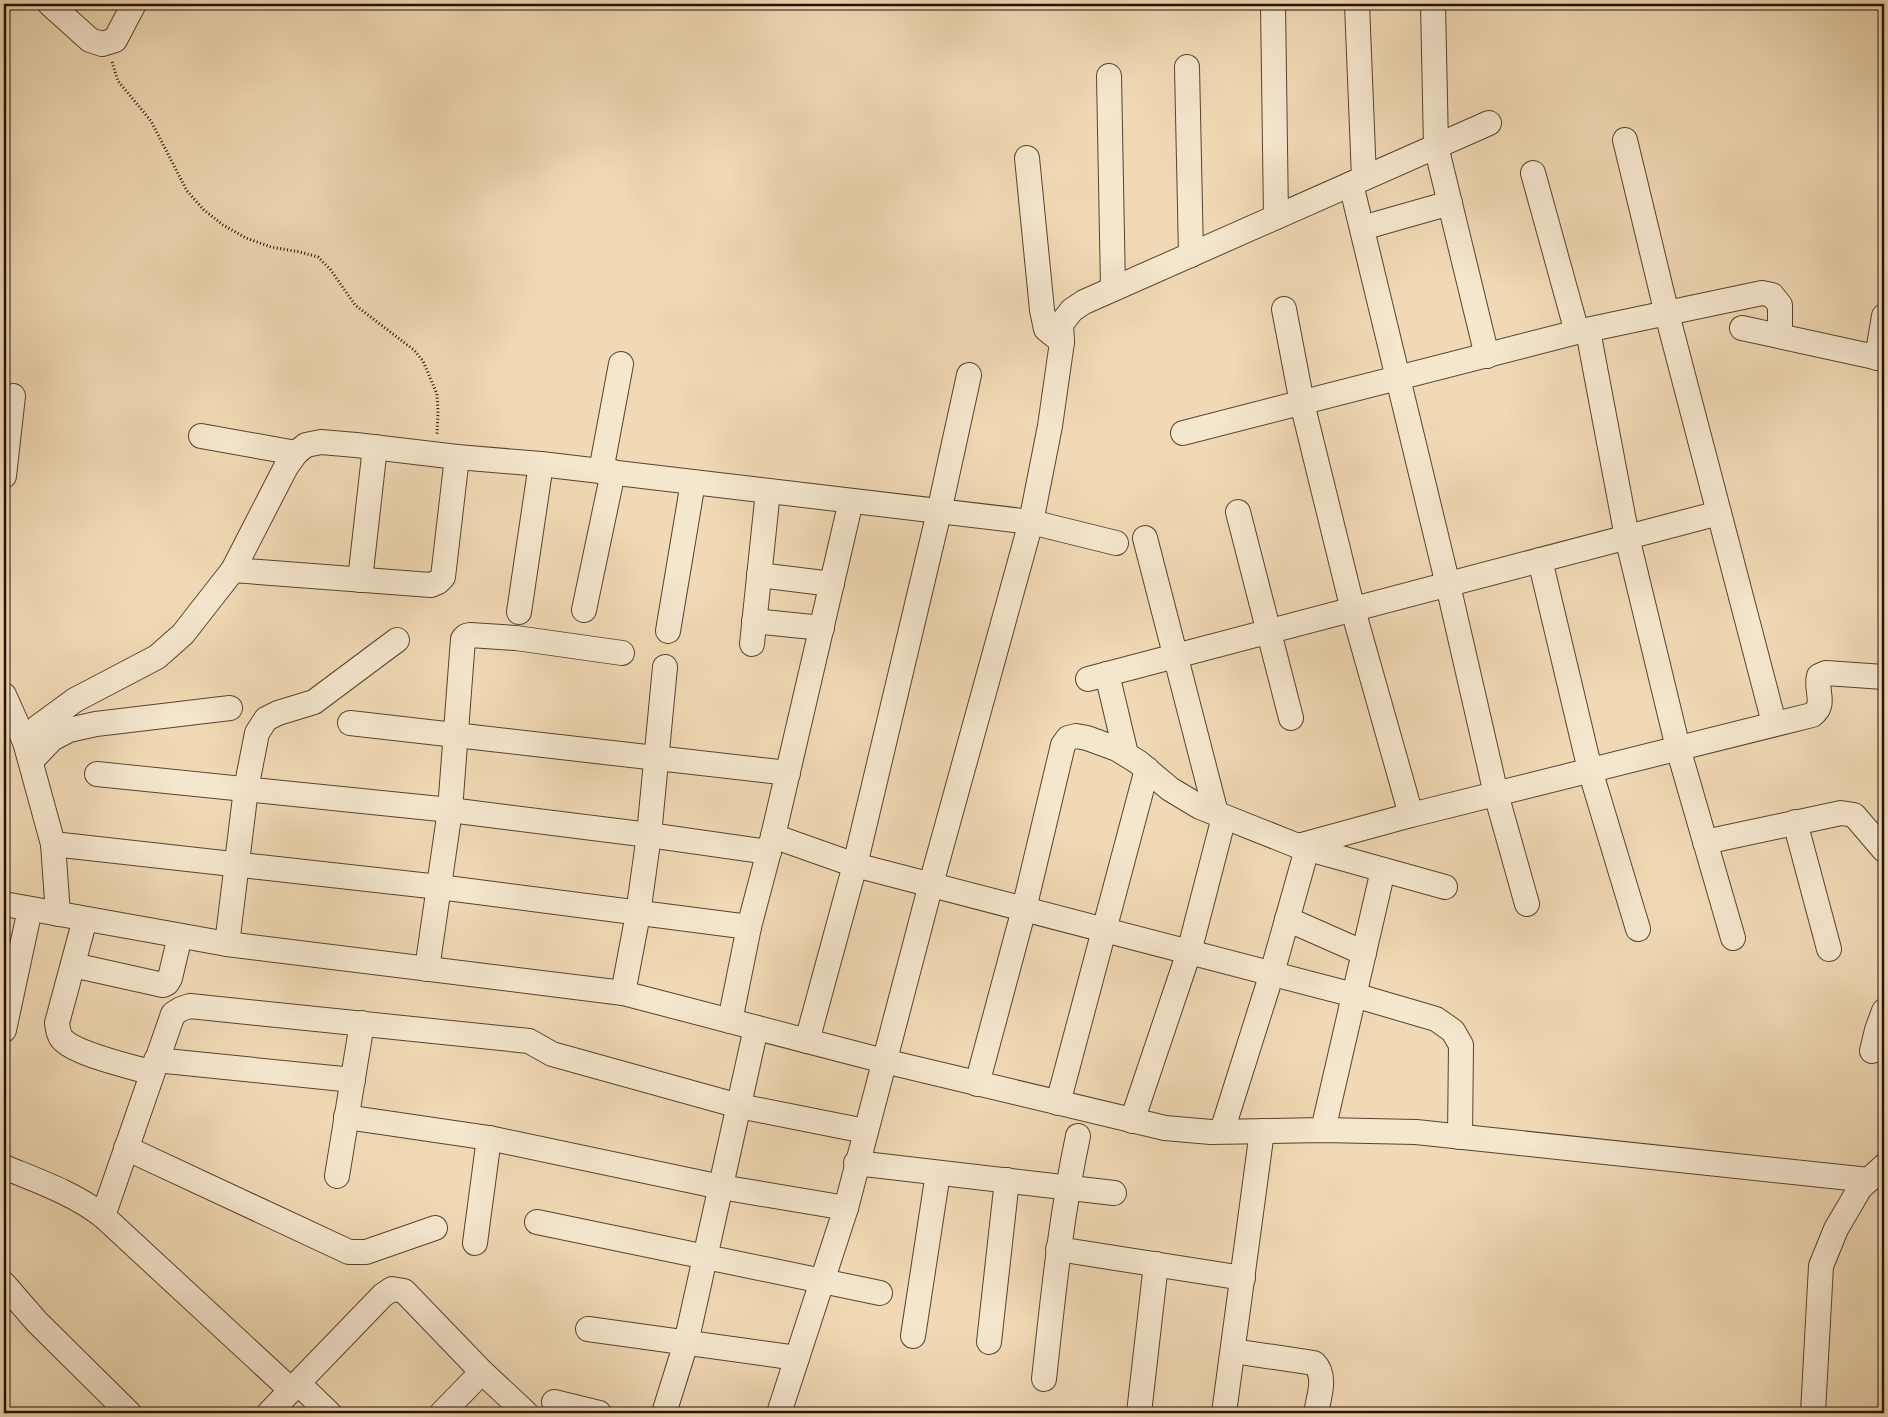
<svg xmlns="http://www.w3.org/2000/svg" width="1888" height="1417" font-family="'IM FELL DW Pica',serif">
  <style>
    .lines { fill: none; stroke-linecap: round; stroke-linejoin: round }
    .minor-casing { stroke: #58432e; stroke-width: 26 }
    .path { stroke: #251102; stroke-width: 3; stroke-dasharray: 1 2.5; stroke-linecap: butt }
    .minor { stroke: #f5e6ce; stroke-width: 24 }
  </style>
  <rect width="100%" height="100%" fill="#f0d9b4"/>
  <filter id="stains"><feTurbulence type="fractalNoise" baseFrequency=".004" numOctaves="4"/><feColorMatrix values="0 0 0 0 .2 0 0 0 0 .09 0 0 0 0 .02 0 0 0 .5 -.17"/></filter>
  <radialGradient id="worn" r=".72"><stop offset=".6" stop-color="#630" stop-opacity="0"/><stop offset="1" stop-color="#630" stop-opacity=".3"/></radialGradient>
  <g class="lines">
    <g class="minor-casing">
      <g id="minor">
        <path d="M50,4L90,40L102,44L115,40L134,4"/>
        <path d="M1273,4L1276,217"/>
        <path d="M1357,4L1364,178"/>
        <path d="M1433,4L1436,146L1487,356"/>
        <path d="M1187,67L1191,255"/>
        <path d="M1109,76L1113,289"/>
        <path d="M1625,140L1667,314L1774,723"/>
        <path d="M1027,158L1042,310L1046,329L1062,342"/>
        <path d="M1533,173L1577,332"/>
        <path d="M1351,184L1448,585L1496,794L1527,904"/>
        <path d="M1362,228L1450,203"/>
        <path d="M1284,309L1302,403L1353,610L1411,815"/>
        <path d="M1742,328L1884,359"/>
        <path d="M1588,331L1627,537L1678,748L1733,938"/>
        <path d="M1877,358L1884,316"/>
        <path d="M1183,433L1577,332L1762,293L1772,295L1780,305V336"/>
        <path d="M201,436L296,453"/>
        <path d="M601,471L621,364"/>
        <path d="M4,476L13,396"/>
        <path d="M1238,512L1291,718"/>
        <path d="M1145,538L1216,813"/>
        <path d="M1540,560L1590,770L1638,929"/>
        <path d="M233,570L431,585L438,582L443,577L457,457"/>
        <path d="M759,575L832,584"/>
        <path d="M360,580L375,447"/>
        <path d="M584,610L613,472"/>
        <path d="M519,612L541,464"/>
        <path d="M754,621L822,628"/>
        <path d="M668,631L693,482"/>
        <path d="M752,644L768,491"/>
        <path d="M1107,674L1126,754"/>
        <path d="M1088,679L1719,513"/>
        <path d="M4,695L25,742"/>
        <path d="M350,723L788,773"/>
        <path d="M31,761L52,739L69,730L96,724L230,708"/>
        <path d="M97,774L450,810L649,835L769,852"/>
        <path d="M1795,822L1829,949"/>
        <path d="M773,836L855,865L1354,995L1436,1019L1453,1031L1461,1045L1460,1137"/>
        <path d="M1705,842L1841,813L1854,815L1884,850"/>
        <path d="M53,844L439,887L749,927"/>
        <path d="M1298,846L1411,815L1812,715C1827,704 1815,691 1819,676L1826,673L1884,677"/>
        <path d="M4,904L227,944L623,993L884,1061L1165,1128L1211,1132L1323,1130L1416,1132L1869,1180"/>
        <path d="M58,914L53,844L25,742L38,727L75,700L157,657L183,634L233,570L286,467L296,453L306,445L321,442L356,445L457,457L541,464L1031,522L1116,543"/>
        <path d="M85,919L57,1023C58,1030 59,1037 64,1041C79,1055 130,1066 152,1073"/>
        <path d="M1287,919L1364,953"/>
        <path d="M227,944L246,789L257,733L266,719L278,713L314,702L397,640"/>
        <path d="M73,965L163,985L167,983L170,978L180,936"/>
        <path d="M427,969L450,810L463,639L466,636L470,635L516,638L622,653"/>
        <path d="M623,993L638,914L649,835L665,667"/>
        <path d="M730,1021L749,927L773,836L851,501"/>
        <path d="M4,1030L30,909"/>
        <path d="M807,1041L855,865L939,512L969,375"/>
        <path d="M1872,1051L1877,1030L1884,1011"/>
        <path d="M156,1060L353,1080"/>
        <path d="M977,1084L1024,909L1063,745L1068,738L1076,736L1087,738L1117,749L1138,762L1170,789L1200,807L1298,846L1445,887"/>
        <path d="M1058,1103L1147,769"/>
        <path d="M346,1117L489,1138L721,1187L846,1208"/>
        <path d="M1132,1121L1189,952L1224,817"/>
        <path d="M1323,1130L1383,870"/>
        <path d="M1222,1131L1272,973L1307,849"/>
        <path d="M126,1148L349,1252H366L435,1228"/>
        <path d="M856,1163L1114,1193"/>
        <path d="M4,1167C38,1181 73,1193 103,1216L291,1390"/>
        <path d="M337,1176L362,1023"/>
        <path d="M103,1216L173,1014L181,1009L190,1006L529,1041L552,1054L739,1106L865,1131"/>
        <path d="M537,1222L880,1293"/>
        <path d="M475,1243L489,1138"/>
        <path d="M1058,1249L1243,1278"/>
        <path d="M4,1284L37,1322L129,1413"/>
        <path d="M588,1329L797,1358"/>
        <path d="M913,1336L938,1173"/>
        <path d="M989,1342L1007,1180"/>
        <path d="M1233,1351L1314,1363C1327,1376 1319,1396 1316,1413"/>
        <path d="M1044,1379C1053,1297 1061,1216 1078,1136"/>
        <path d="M298,1383L329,1413"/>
        <path d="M554,1402L599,1413"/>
        <path d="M269,1413L383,1295L392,1289L404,1291L482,1372L526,1413"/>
        <path d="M442,1413L482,1372"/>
        <path d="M664,1413L686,1343L756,1028"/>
        <path d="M779,1413L846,1208L931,884L1031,522L1050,426L1062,342L1061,324L1072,310L1084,302L1489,123"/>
        <path d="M1139,1413L1156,1264"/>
        <path d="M1224,1413L1262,1131"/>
        <path d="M1813,1413L1821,1266L1836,1229L1860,1188L1884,1166"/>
      </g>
    </g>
    <path class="path" d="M112,62L118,81L151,121L187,191L204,210L223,225L246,238L271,247L300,252L318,257L330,269L355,305L414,350L423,361L437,394L438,413L437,434"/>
    <use href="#minor" class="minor"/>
  </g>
  <rect width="1888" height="1417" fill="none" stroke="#f0d9b4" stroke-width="20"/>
  <rect x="5" y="5" width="1878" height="1407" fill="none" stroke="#251102" stroke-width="2.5"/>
  <rect x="10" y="10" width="1868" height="1397" fill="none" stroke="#251102"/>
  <rect width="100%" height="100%" filter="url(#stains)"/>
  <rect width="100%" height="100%" fill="url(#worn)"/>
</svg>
